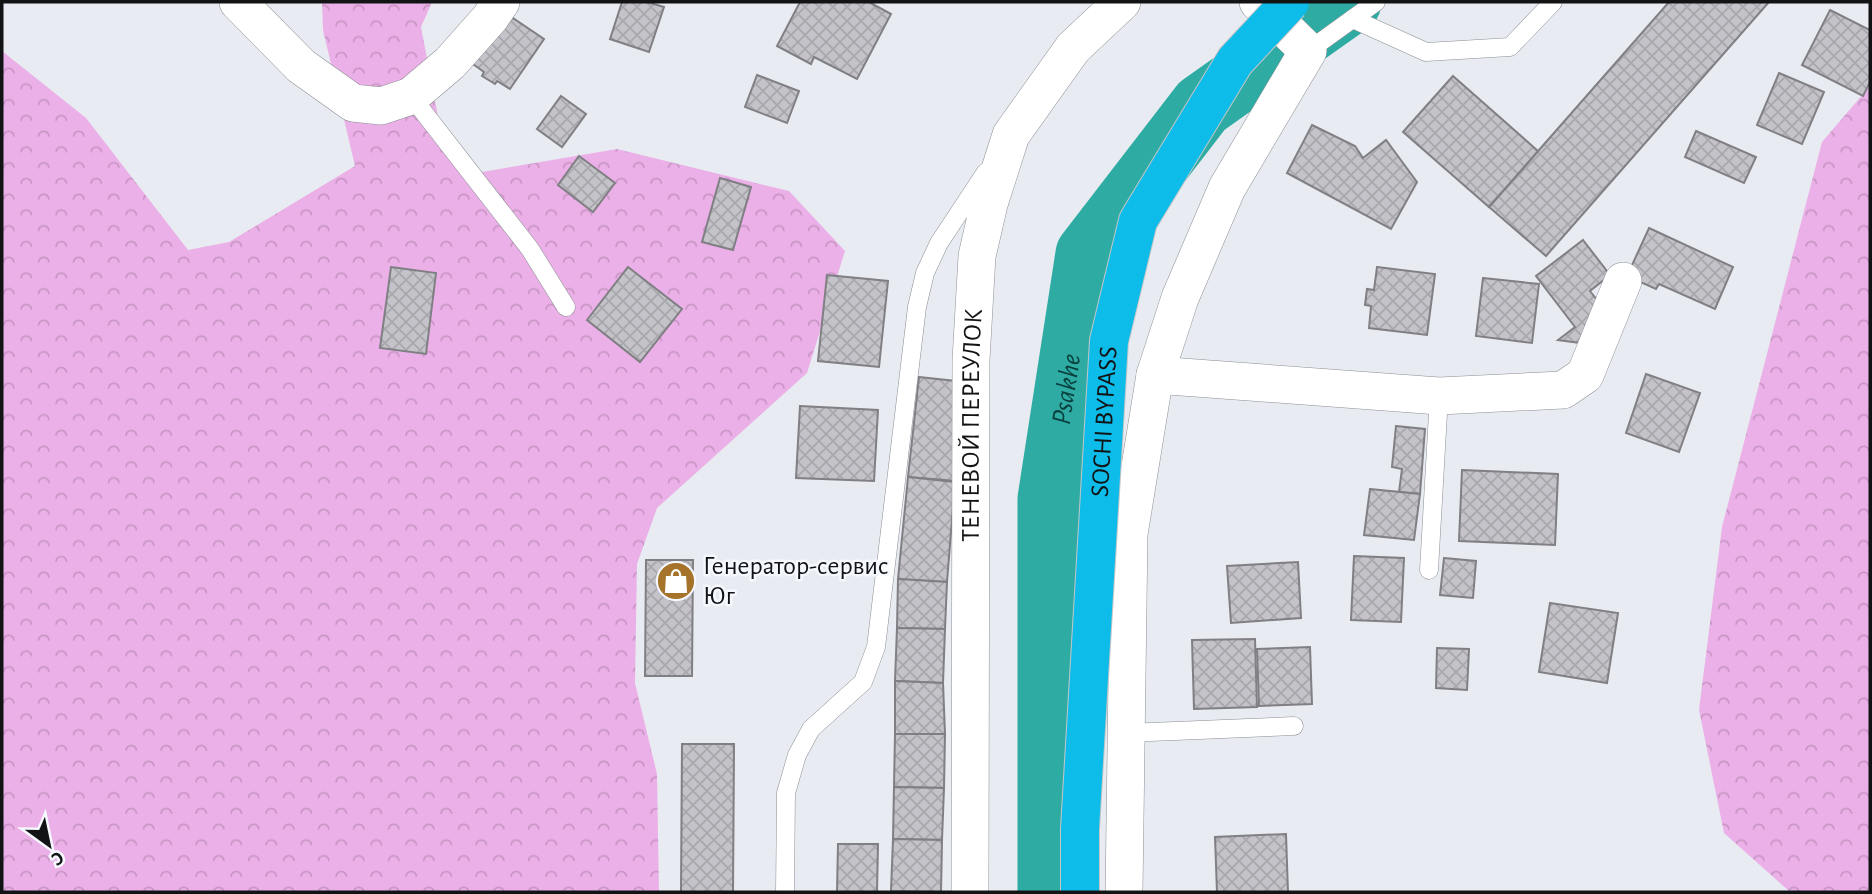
<svg xmlns="http://www.w3.org/2000/svg" width="1872" height="894" font-family="'Alegreya Sans',sans-serif">
  <style>
    .forest { fill: url(#forest-crowns) }
    .lines { fill: none; stroke-linecap: round; stroke-linejoin: round }
    .river { stroke: #2eaca4; stroke-width: 65 }
    .building { fill: url(#building-cross-hatch); stroke: #807f84; stroke-width: 2 }
    .lane-casing { stroke: #8c8f94; stroke-width: 19 }
    .street-casing { stroke: #8c8f94; stroke-width: 38 }
    .lane { stroke: #fff; stroke-width: 18 }
    .street { stroke: #fff; stroke-width: 37 }
    .highway-bridge-casing { stroke: #c6c6c7; stroke-width: 40; stroke-linecap: butt }
    .highway-bridge { stroke: #0ebce9; stroke-width: 38 }
    .labels { text-anchor: middle; dominant-baseline: central; stroke-width: 5; stroke-linejoin: round; paint-order: stroke }
    .street-label { font-size: 26px; fill: #121315; stroke: #f5f8fe }
    .poi-label { font-size: 26px; fill: #121315; stroke: #f5f8fe; text-anchor: start }
    .water-label { font-size: 28px; font-style: italic; fill: #09413e; stroke: #f5f8fe }
  </style>
  <defs>
    <pattern id="forest-crowns" width="20" height="18" patternUnits="userSpaceOnUse" patternTransform="scale(1.75)"><rect width="20" height="18" fill="#ebb0e7"/><path d="M2 6a3 3 0 1 1 6 0M12 15a3 3 0 1 1 6 0" fill="none" stroke="#c896c5"/></pattern>
    <pattern id="building-cross-hatch" width="8" height="8" patternUnits="userSpaceOnUse" patternTransform="scale(1.75)"><rect width="8" height="8" fill="#c4c3c9"/><path d="M0 0l8 8M0 8l8-8" fill="none" stroke="#a7a7ac"/></pattern>
  </defs>
  <rect width="100%" height="100%" fill="#e8ebf1"/>
  <g class="forest">
    <path d="M322,2H432L421,27L438,117L464,175L617,149L789,191L845,251L807,373L657,508L637,564L635,683L657,774L659,892H2V51L86,118L188,250L229,242L355,166L323,30Z"/>
    <path d="M1870,86V892H1790L1724,833L1699,710L1722,527L1822,142Z"/>
  </g>
  <g class="lines">
    <path class="river" id="s1" d="M1050,892V499L1088,254L1202,106L1349,2"/>
  </g>
  <g class="building">
    <path d="M622,2H647L664,7L649,52L610,39Z"/>
    <path d="M800,2H869L891,14L857,79L814,57L811,64L777,46Z"/>
    <path d="M1669,2H1769L1546,256L1489,207Z"/>
    <path d="M1830,10L1870,30V82L1863,96L1802,65Z"/>
    <path d="M504,12L544,39L510,89L497,81L495,84L482,76L484,72L470,62Z"/>
    <path d="M1779,73L1824,92L1802,144L1757,125Z"/>
    <path d="M757,75L799,91L787,123L745,107Z"/>
    <path d="M1453,76L1538,151L1489,207L1403,132Z"/>
    <path d="M561,96L586,114L562,147L537,129Z"/>
    <path d="M1312,125L1355,146L1363,158L1386,140L1417,182L1391,229L1287,173Z"/>
    <path d="M1696,131L1756,157L1744,183L1685,157Z"/>
    <path d="M579,156L615,183L593,212L558,185Z"/>
    <path d="M720,178L751,187L733,250L702,242Z"/>
    <path d="M1649,228L1733,267L1715,309L1659,284L1656,289L1627,276Z"/>
    <path d="M1583,240L1610,275L1590,291L1605,310L1587,344L1558,340L1575,327L1536,276Z"/>
    <path d="M391,267L436,273L426,354L380,348Z"/>
    <path d="M628,267L682,309L640,362L587,320Z"/>
    <path d="M1377,267L1435,274L1427,335L1369,328L1371,306L1365,305L1367,289L1374,290Z"/>
    <path d="M827,275L888,281L879,367L818,361Z"/>
    <path d="M1483,278L1539,284L1532,343L1476,336Z"/>
    <path d="M1646,374L1700,393L1679,452L1626,433Z"/>
    <path d="M919,377L965,382L956,481L908,477Z"/>
    <path d="M800,406L878,410L874,481L796,478Z"/>
    <path d="M1396,426L1425,429L1420,494L1399,492L1402,469L1392,467Z"/>
    <path d="M1462,470L1558,474L1555,545L1459,541Z"/>
    <path d="M908,477L955,482L947,582L898,579Z"/>
    <path d="M1370,489L1420,494L1414,540L1364,535Z"/>
    <path d="M1354,556L1404,558L1401,622L1351,620Z"/>
    <path d="M1444,558L1476,561L1473,598L1440,595Z"/>
    <path d="M646,560H693L692,676H645Z"/>
    <path d="M1298,562L1301,618L1231,623L1227,566Z"/>
    <path d="M898,579L947,582L945,629L897,628Z"/>
    <path d="M1550,603L1618,613L1607,683L1539,672Z"/>
    <path d="M897,628L945,629L943,683L895,681Z"/>
    <path d="M1255,639L1257,707L1194,709L1192,640Z"/>
    <path d="M1310,647L1312,704L1259,706L1257,649Z"/>
    <path d="M1437,648L1469,649L1467,690L1436,688Z"/>
    <path d="M895,681L943,683L945,734H895Z"/>
    <path d="M895,734H945L944,788L894,787Z"/>
    <path d="M682,744H734L733,892H681Z"/>
    <path d="M894,787L944,788L942,840L893,839Z"/>
    <path d="M1286,834L1288,892H1217L1215,837Z"/>
    <path d="M893,839L942,840L941,892L891,891Z"/>
    <path d="M838,844H878L877,892H837Z"/>
  </g>
  <g class="lines">
    <g class="lane-casing">
      <g id="lane">
        <path d="M1353,19L1426,52L1510,47L1553,2"/>
        <path d="M1308,51L1376,2"/>
        <path d="M411,96L530,249L566,307"/>
        <path d="M1429,570L1439,396"/>
        <path d="M1126,733L1294,726"/>
        <path d="M785,892L786,793L797,755L811,729L863,682L876,647L917,307L925,273L939,243L986,172"/>
      </g>
    </g>
    <g class="street-casing">
      <g id="street">
        <path d="M238,2L301,66L353,103L381,106L411,96L450,63L490,18L501,2"/>
        <path d="M1155,375L1439,396L1563,390L1585,375L1623,281"/>
        <path id="s2" d="M970,892L971,360L977,256L989,204L1011,135L1073,48L1122,2"/>
        <path d="M1124,892L1129,534L1155,375L1180,298L1227,188L1308,51L1258,2"/>
      </g>
    </g>
    <use href="#lane" class="lane"/>
    <use href="#street" class="street"/>
    <g class="highway-bridge-casing">
      <g id="highway-bridge">
        <path id="s3" d="M1080,892V829L1109,341L1138,221L1235,61L1290,2"/>
      </g>
    </g>
    <use href="#highway-bridge" class="highway-bridge"/>
  </g>
  <defs>
    <g id="shop-disc" transform="scale(2.0125)"><circle r="9.5" fill="#a57329" stroke="#f5f8fe"/><path d="M-5-2.5h2.3a2.7 3.5 0 0 1 5.4 0H5L5.5 6h-11ZM-1.5-2.5h3a1.5 2.3 0 0 0-3 0Z" fill="#fff"/></g>
  </defs>
  <g fill-rule="evenodd">
    <use href="#shop-disc" x="676" y="581"/>
  </g>
  <g class="labels">
    <g class="street-label">
      <text stroke="none"><textPath href="#s3" startOffset="471">SOCHI BYPASS</textPath></text>
      <text stroke="none"><textPath href="#s2" startOffset="467">ТЕНЕВОЙ ПЕРЕУЛОК</textPath></text>
    </g>
    <g class="poi-label">
      <text x="703" y="566">Генератор-сервис<tspan x="703" dy="30">Юг</tspan></text>
    </g>
    <g class="water-label">
      <text stroke="none"><textPath href="#s1" startOffset="504">Psakhe</textPath></text>
    </g>
  </g>
  <rect width="1872" height="894" fill="none" stroke="#121315" stroke-width="7"/>
  <g transform="translate(49 845) rotate(147)" stroke="#f5f8fe" stroke-width="5" paint-order="stroke">
  <path d="M0-5L12 26L0 18L-12 26Z" fill="#121315"/>
  <text y="-10" font-size="19" font-weight="bold" text-anchor="middle" fill="#121315">С</text>
  </g>
</svg>
